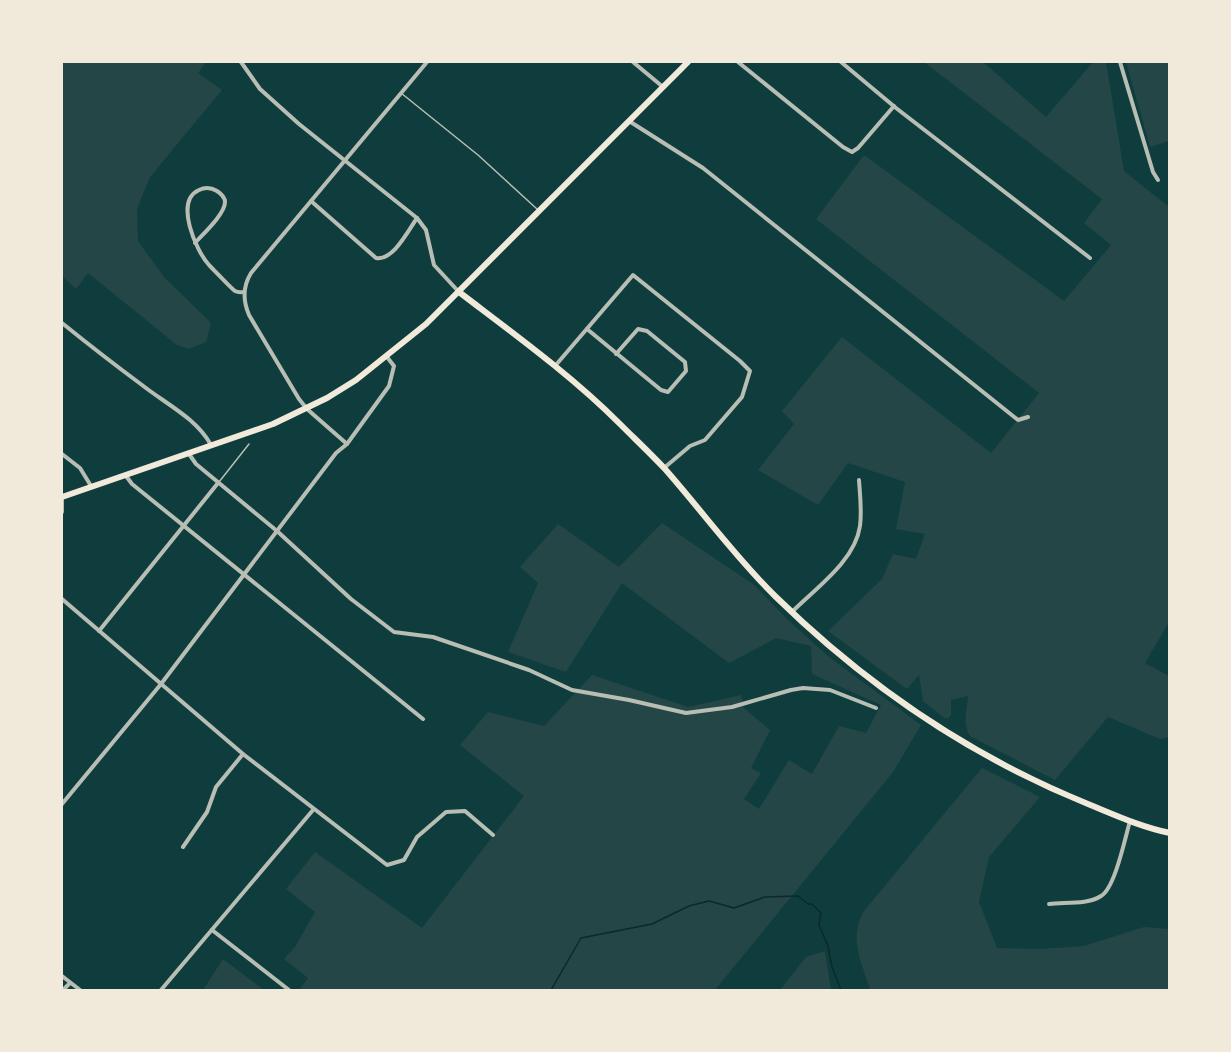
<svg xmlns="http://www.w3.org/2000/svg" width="1231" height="1052" font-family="Arial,sans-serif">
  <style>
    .green { fill: #244646 }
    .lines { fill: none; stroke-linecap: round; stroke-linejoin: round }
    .stream { stroke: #0a2a2b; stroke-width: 1.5 }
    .service { stroke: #b8beb3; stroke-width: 1.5 }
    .minor { stroke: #b8beb3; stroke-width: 4 }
    .primary { stroke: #f1e9da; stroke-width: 6 }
    .trunk { stroke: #f1e9da; stroke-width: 6 }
  </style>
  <rect width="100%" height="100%" fill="#0f3d3e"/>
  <g class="green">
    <path d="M62,62H206L198,73L222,90L150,177L137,209L138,241L164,277L211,323L206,342L189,349L177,345L88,273L76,289L62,276Z"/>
    <path d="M924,62H983L1046,117L1093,62H1106L1124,171L1169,207V622L1145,663L1169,676V737L1160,739L1108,717L1055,780L970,736C962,725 967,709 968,696L951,700V715L948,718H944L923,701L919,675L907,689L828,631L882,579L893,554L916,559L925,534L896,529L905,482L848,463L818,505L758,470L794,424L782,411L842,337L991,453L1039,393L816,219L864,155L1064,301L1111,245L1084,223L1102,199Z"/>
    <path d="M1126,62H1169V141L1150,147Z"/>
    <path d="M662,523L753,584L788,620L829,657L921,725L893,772L715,990H299L308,978L284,959L295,947L315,912L286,889L315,852L422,928L524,796L460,745L488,712L544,726L592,675L688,707L741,695L744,708L770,730L751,768L761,773L744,799L759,809L789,760L812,774L839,726L866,733L881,705L812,674L811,646L776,638L729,663L622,583L566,672L508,652L538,583L520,567L558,524L619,567Z"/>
    <path d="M982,768L1040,797L989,857L979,902L997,948L1039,949L1084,946L1144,927L1169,929V990H870C862,962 848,939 864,911Z"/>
    <path d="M825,951L831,990H780L806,957Z"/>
    <path d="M223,959L264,990H203Z"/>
  </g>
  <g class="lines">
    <path class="stream" d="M551,990L581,938L652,924L689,906L709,901L734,908L765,897L798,896L808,904H812L821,913L819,925L828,946L832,967L841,990"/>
    <g class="service">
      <path d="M401,93L478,155L537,209"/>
      <path d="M219,482L249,444"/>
    </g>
    <g class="minor">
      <path d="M241,62L260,89L299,124L417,218L426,230L434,265L458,291"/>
      <path d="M633,62L663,87"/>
      <path d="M738,62L843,147L852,152L858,148L894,106"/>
      <path d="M841,62L896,108L1090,258"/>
      <path d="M1120,62L1153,172L1158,180"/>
      <path d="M629,121L703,168L1018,420L1028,417"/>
      <path d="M311,201L376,258C393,261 408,231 417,218"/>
      <path d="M195,243C203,234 225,214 225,202C225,197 220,193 217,191C212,188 205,187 199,190C174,201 196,251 209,265C213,269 233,290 235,291C239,293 241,292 244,292"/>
      <path d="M62,323C88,344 115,365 142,385C166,404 196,418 211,445"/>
      <path d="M587,329L661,390L668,392L686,371L685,362L647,331L638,329L616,354"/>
      <path d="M555,366L633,275L740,361L750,371L742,397L705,440L690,446L664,468"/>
      <path d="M347,444L307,409L299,399L249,315C243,301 243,286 251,273L427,62"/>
      <path d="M62,454L80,468L91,486"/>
      <path d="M189,454L196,464L277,531L351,599L394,632L433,637L529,670L572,690L629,700L686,713L732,707L791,690L803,688L830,690L876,708"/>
      <path d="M126,476L132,484L423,719"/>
      <path d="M62,512V497"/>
      <path d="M62,599L243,754L387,865L404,860L417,837L446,812L465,811L493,835"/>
      <path d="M792,612C816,588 855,561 860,526C862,511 860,495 859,480"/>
      <path d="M99,631L218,483"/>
      <path d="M62,804L161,684L336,453L347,444L389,386L394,366L387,357"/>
      <path d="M183,847L207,812L216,787L243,754"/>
      <path d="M1049,904C1064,902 1088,905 1101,896C1115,888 1125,838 1130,821"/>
      <path d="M212,930L289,990"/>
      <path d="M62,976L80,990"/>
      <path d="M63,990L70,983"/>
      <path d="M161,990L313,810"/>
    </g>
    <path class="primary" d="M459,292C514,334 571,375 620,424C635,439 651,454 665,469C702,511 736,558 776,597C866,685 972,757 1088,804C1115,815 1141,827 1170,833"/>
    <path class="trunk" d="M62,497L273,424L327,398L356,380L426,324L688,62"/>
  </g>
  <rect width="1231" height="1052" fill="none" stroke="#f1e9da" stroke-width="126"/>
</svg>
